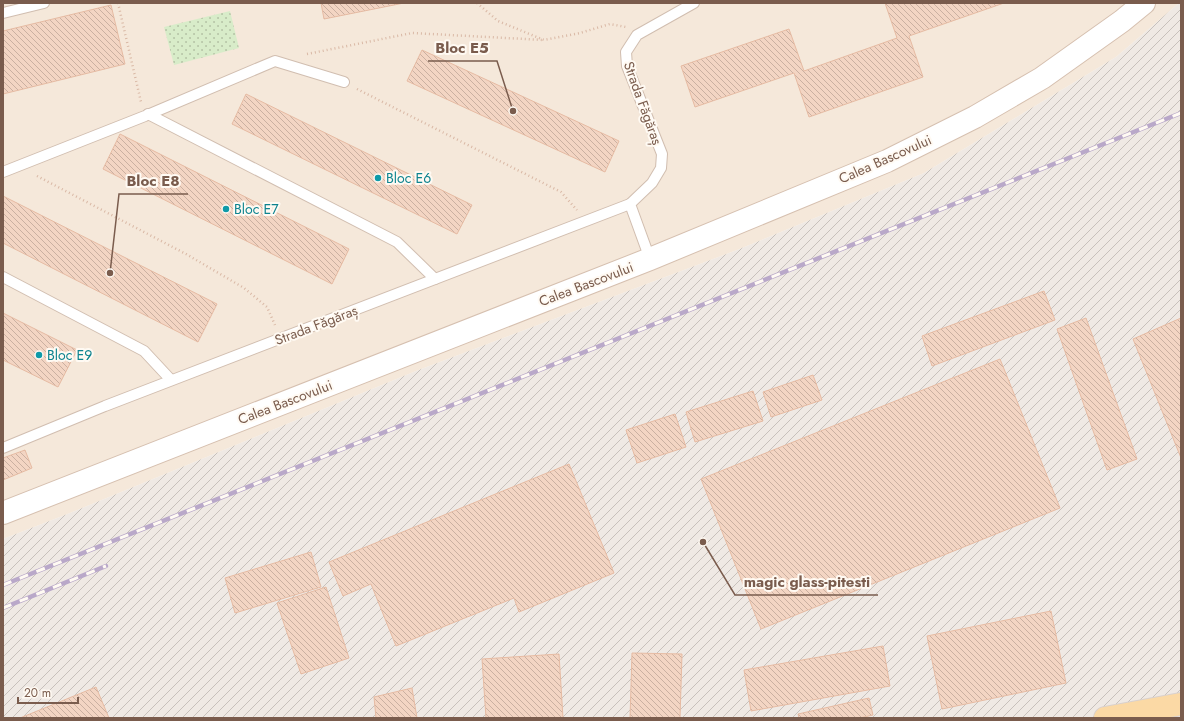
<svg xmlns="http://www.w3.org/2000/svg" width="1184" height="721" font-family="Jost,sans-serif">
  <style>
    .residential { fill: #f5e8da }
    .industrial { fill: url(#industrial-furrows) }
    .park { fill: url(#park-dots) }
    .building { fill: url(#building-back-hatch); stroke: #e6bba3 }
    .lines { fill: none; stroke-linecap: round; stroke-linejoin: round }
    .lane-casing { stroke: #d1beb0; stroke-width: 12 }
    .secondary-casing { stroke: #d6c0b0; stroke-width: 24 }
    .primary-casing { stroke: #dad1cd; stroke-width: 24 }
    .path { stroke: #d9b8a5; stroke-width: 2.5; stroke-dasharray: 1 3; stroke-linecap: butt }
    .lane { stroke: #fff; stroke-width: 10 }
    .secondary { stroke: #fff; stroke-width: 22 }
    .primary { stroke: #fbd9a5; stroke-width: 22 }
    .rail-casing { stroke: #b9a8c9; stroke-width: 4.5 }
    .rail { stroke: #fffaf3; stroke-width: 3; stroke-dasharray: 9; stroke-linecap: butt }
    .culture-dot { fill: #0f9aa8; stroke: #fffaf3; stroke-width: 1.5 }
    .labels { text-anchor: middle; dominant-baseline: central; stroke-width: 4; stroke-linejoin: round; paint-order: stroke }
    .street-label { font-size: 14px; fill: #7a5c4d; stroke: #fffaf3 }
    .culture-label { font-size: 14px; fill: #0d838f; stroke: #fffaf3; text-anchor: start }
    .leader { fill: none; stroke: #7a5c4d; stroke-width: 1.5 }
    .callout-dot { fill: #7a5c4d; stroke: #fffaf3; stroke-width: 1.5 }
    .callout-label { font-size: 15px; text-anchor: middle; font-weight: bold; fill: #7a5c4d; stroke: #fffaf3; stroke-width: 4; stroke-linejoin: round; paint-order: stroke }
  </style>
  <defs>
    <pattern id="industrial-furrows" width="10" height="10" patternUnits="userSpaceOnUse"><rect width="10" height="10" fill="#efe9e4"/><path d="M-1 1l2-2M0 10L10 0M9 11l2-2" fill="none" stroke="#c7c0bb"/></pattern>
    <pattern id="park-dots" width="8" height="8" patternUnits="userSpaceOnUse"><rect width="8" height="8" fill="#d8ecc9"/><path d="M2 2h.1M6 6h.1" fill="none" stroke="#b4c2a5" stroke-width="1.8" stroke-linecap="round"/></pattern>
    <pattern id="building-back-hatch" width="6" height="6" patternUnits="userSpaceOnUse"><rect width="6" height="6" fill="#f3d5c3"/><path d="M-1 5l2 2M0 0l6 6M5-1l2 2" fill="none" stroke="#cab0a1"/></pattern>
  </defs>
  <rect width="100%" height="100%" fill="#fdf6ec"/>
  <path class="residential" d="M3,3H1179L1116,57L924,173L737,250L416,371L70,513L3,539Z"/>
  <path class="industrial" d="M1179,3H1181V718H3V539L70,513L416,371L737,250L924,173L1116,57Z"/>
  <path class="park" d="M230,11L239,48L174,65L164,27Z"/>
  <g class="building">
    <path d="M321,3H404L324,19Z"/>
    <path d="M885,3H1004L909,36L923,77L809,117L794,73L695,107L681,66L789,29L804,71L897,38Z"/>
    <path d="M111,5L125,64L3,94V31Z"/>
    <path d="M422,50L619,141L605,172L407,81Z"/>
    <path d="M246,94L472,205L457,234L232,124Z"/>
    <path d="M120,134L349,249L332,284L103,169Z"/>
    <path d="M3,196L217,304L198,342L3,243Z"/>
    <path d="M1044,291L1055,320L932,366L922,336Z"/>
    <path d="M3,313L77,350L58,387L3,360Z"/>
    <path d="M1086,318L1137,459L1107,470L1057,329Z"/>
    <path d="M1181,318V458L1133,339Z"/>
    <path d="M1000,359L1060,508L761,629L701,479Z"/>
    <path d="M813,375L822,400L771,417L763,392Z"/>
    <path d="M753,391L763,421L695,442L686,412Z"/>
    <path d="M675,414L686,447L637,463L626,430Z"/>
    <path d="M25,450L32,468L3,480V458Z"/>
    <path d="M569,464L614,573L519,612L514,598L396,646L371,584L343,596L329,562Z"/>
    <path d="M311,552L321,587L235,613L225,578Z"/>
    <path d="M326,587L349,658L301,674L277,603Z"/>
    <path d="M1051,611L1066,683L942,709L927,636Z"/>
    <path d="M883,646L890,686L751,711L744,670Z"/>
    <path d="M632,653L682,654L680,718H630Z"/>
    <path d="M559,654L563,718H486L482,659Z"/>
    <path d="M96,687L109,718H20Z"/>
    <path d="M412,688L417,718H376L374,697Z"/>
    <path d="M869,698L873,715L860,718H799L798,714Z"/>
  </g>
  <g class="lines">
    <g class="lane-casing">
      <g id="lane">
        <path d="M3,13L44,3"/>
        <path d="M148,114L397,242L435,279"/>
        <path d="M3,172L145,116L275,61L344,82"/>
        <path d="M650,259L630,204L652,183L661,168L662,154L627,66L626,52L637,35L694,3"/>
        <path d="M3,277L144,351L171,380"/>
        <path d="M3,448L105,406L630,204"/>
      </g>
    </g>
    <g class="secondary-casing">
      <path id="secondary" d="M3,513L650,259L887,161L975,117L1042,78L1122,21L1144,3"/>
    </g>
    <g class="primary-casing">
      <path id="primary" d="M1105,718L1181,704"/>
    </g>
    <g class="path">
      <path d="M118,3L141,102"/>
      <path d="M477,3L498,21L544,40L580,33L610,24L626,27"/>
      <path d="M307,54L412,33L544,40"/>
      <path d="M357,89L561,192L577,210"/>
      <path d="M37,176L186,254L244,288L267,307L275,325"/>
    </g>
    <use href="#lane" class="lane"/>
    <use href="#secondary" class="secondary"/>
    <use href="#primary" class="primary"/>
    <g class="rail-casing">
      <g id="rail">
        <path d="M3,585L1181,113"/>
        <path d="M3,608L106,566"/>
      </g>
    </g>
    <use href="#rail" class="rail"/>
  </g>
  <g class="culture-dot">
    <circle cx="378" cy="178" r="4"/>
    <circle cx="226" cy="209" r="4"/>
    <circle cx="39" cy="355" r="4"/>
  </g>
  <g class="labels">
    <g class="street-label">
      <text transform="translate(643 103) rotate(70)">Strada Făgăraș</text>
      <text transform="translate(885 159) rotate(-24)">Calea Bascovului</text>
      <text transform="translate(586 284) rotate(-21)">Calea Bascovului</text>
      <text transform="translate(316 325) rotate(-21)">Strada Făgăraș</text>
      <text transform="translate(285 402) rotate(-21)">Calea Bascovului</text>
    </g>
    <g class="culture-label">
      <text x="386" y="178">Bloc E6</text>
      <text x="234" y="209">Bloc E7</text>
      <text x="47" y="355">Bloc E9</text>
    </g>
  </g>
  <path class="leader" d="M513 111L497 61H428M110 273L119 194H188M703 542L735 595H878"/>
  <g class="callout-dot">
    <circle cx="513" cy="111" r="4"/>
    <circle cx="110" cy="273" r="4"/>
    <circle cx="703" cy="542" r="4"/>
  </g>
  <g class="callout-label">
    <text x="462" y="53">Bloc E5</text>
    <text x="153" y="186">Bloc E8</text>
    <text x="807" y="587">magic glass-pitesti</text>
  </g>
  <rect width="1184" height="721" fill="none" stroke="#7a5c4d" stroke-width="8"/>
  <path d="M18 697v6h60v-6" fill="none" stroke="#7a5c4d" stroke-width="2"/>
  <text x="24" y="697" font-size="12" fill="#7a5c4d" stroke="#fffaf3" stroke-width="3" paint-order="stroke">20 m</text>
</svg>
